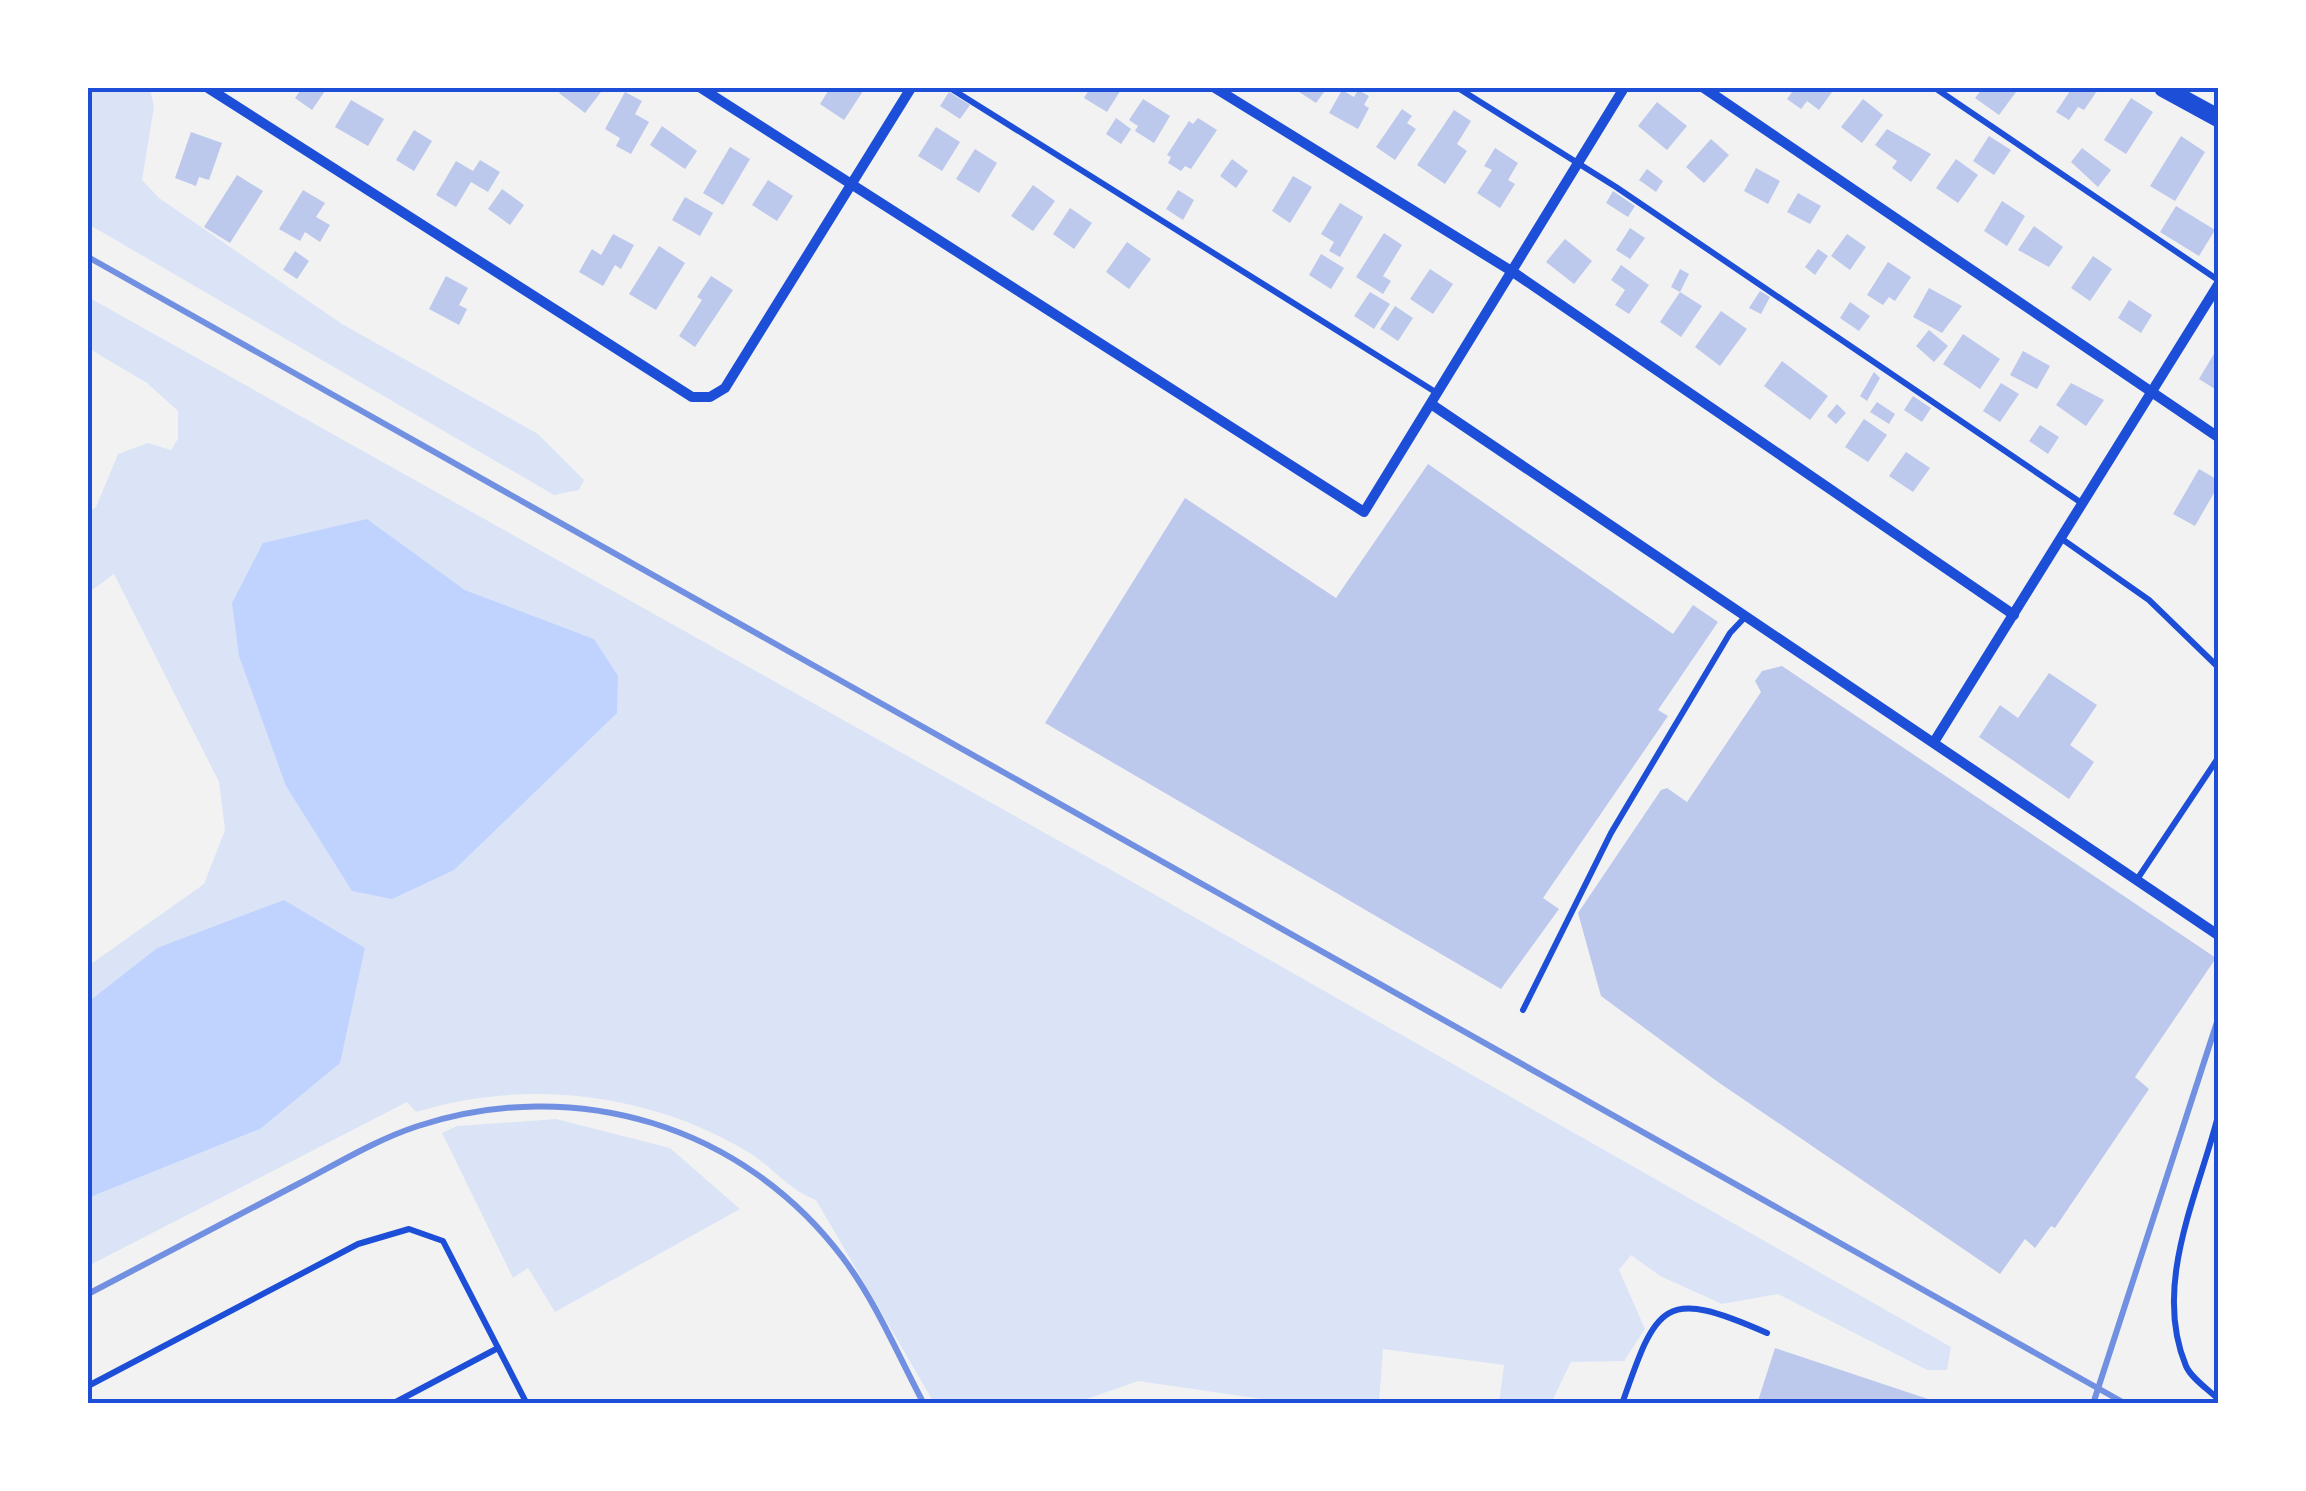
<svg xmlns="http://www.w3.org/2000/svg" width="2306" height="1491" font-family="'Roboto Condensed',sans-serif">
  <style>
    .green { fill: #dbe4f7; fill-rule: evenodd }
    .water { fill: #bfd3fe }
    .building { fill: #bdc9ec }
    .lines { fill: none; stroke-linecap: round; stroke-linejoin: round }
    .service { stroke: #1d4ed8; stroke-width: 6 }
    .minor { stroke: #1d4ed8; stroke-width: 10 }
    .primary { stroke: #1d4ed8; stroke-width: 18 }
    .rail { stroke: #7290e2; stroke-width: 6 }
    .neatline { fill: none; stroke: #1d4ed8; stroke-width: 4 }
  </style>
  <rect width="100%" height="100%" fill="#f2f2f2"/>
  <g class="green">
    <path d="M88,88H150L154,107L142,180L159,198L342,324L538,434L584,480L579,490L554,495L88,224Z"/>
    <path d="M88,297L1129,880L1951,1347L1947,1370H1927L1778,1294L1722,1304L1660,1276L1631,1255L1619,1270L1645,1329L1624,1361L1571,1362L1551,1403H1499L1504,1365L1383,1349L1379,1403H1290L1138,1381L1075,1403H934L816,1200C788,1190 773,1167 748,1152C650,1093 525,1078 416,1112L407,1102L88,1266V1198L260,1129L157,948L88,1002V966L204,884L225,830L219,782L114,574L88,593V513L96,507L118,454L148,443L171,450L178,439V411L147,383L88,348ZM367,519L465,590L594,639L239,656Z"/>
    <path d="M556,1119L670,1148L740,1209L555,1312L528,1268L513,1278L442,1133L457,1126Z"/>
  </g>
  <g class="water">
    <path d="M367,519L465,590L594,639L618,676L617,713L454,870L392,899L352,891L286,786L239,656L232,603L263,543Z"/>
    <path d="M284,900L365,948L340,1063L260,1129L88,1198V1002L157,948Z"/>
  </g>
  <g class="building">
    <path d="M302,88H327L312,110L295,98Z"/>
    <path d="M563,88H604L585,113L559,93Z"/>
    <path d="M830,88H865L844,120L820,104Z"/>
    <path d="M1090,88H1122L1107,112L1084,98Z"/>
    <path d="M1293,88H1327L1316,103Z"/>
    <path d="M1795,88H1826L1832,92L1819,110L1807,101L1801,109L1787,99Z"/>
    <path d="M1983,88H2019L1999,115L1975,98Z"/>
    <path d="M2072,88H2099L2084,110L2078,107L2069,120L2056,112Z"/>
    <path d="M1342,90L1354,97L1358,90L1369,96L1364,105L1369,108L1358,129L1329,113Z"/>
    <path d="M625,92L642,101L635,114L649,122L631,154L616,146L620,138L605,129Z"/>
    <path d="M949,92L970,105L960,119L940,106Z"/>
    <path d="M2131,98L2153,112L2126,154L2104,140Z"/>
    <path d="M1143,99L1170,116L1154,143L1135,131L1138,126L1129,120Z"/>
    <path d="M1863,99L1883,115L1862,143L1841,127Z"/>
    <path d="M351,100L384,119L368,146L335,127Z"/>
    <path d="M1657,102L1687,126L1667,150L1638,126Z"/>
    <path d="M1402,109L1412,116L1407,123L1416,129L1395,160L1376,147Z"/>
    <path d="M1454,110L1471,121L1457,144L1467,151L1445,184L1417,165Z"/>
    <path d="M1116,118L1131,129L1121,144L1106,134Z"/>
    <path d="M1198,118L1217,130L1191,169L1185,166L1181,171L1168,163L1171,157L1167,155L1189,121L1193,124Z"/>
    <path d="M662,126L697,151L685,169L650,145Z"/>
    <path d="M936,127L960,142L942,171L918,156Z"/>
    <path d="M1887,129L1931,154L1911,182L1892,168L1897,161L1875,145Z"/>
    <path d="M414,130L432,141L414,171L396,160Z"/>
    <path d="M191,132L222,143L209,180L199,177L196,186L175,178Z"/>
    <path d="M1989,136L2011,150L1994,175L1973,161Z"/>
    <path d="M2181,136L2205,152L2175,201L2150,186Z"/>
    <path d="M1711,139L1729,155L1704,183L1686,167Z"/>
    <path d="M730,147L750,159L723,205L703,193Z"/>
    <path d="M1495,148L1518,163L1508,180L1515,184L1500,208L1477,193L1492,170L1484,166Z"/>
    <path d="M2082,148L2111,170L2098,187L2071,162Z"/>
    <path d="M975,149L997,163L979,193L956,179Z"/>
    <path d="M1232,159L1248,171L1236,188L1220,176Z"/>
    <path d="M1956,159L1978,175L1958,203L1936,188Z"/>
    <path d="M480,160L500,172L488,192L471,182L456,207L436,195L456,161L473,171Z"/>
    <path d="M1756,168L1780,181L1768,204L1744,191Z"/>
    <path d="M1647,169L1663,181L1656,192L1639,180Z"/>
    <path d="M237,175L263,191L230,243L204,227Z"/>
    <path d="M1293,176L1312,187L1290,223L1272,211Z"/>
    <path d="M768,180L793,196L777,221L752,205Z"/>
    <path d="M1033,185L1055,201L1033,231L1011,216Z"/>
    <path d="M502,189L524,205L510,225L488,209Z"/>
    <path d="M303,190L325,203L316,217L330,225L320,242L305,232L300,241L279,229Z"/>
    <path d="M1178,190L1194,200L1183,220L1166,209Z"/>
    <path d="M1613,191L1635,206L1628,217L1606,203Z"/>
    <path d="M1798,193L1821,206L1810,224L1787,212Z"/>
    <path d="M685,197L713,213L700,236L672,220Z"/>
    <path d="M2002,201L2025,216L2007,246L1984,231Z"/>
    <path d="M1340,203L1363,217L1340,257L1329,251L1334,242L1321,234Z"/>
    <path d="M2176,206L2215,230L2199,256L2160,232Z"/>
    <path d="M1070,208L1092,223L1074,249L1053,234Z"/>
    <path d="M2034,226L2063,247L2049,267L2018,250Z"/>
    <path d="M1630,228L1645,238L1630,259L1616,250Z"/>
    <path d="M1384,233L1402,245L1383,276L1391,281L1383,294L1356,277Z"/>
    <path d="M613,234L634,245L621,269L615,265L603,286L579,272L592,249L601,255Z"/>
    <path d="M1847,234L1866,247L1850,270L1831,256Z"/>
    <path d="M1565,239L1592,261L1574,284L1546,262Z"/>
    <path d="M1127,242L1151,259L1129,289L1106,272Z"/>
    <path d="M659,246L685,263L656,310L629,294Z"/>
    <path d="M1818,249L1828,256L1815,275L1805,267Z"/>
    <path d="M295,251L309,261L297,279L283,270Z"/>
    <path d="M1321,254L1344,268L1331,289L1309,275Z"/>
    <path d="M2093,256L2112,269L2090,301L2071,288Z"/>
    <path d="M1888,262L1911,277L1895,301L1889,297L1883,305L1867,295Z"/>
    <path d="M1621,265L1649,285L1629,314L1615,305L1625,290L1611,280Z"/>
    <path d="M1430,269L1453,284L1433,314L1410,299Z"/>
    <path d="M1680,269L1689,274L1680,292L1671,287Z"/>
    <path d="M446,276L468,288L459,305L467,309L459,325L429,309Z"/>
    <path d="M711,276L733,290L695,347L679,336L702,300L697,297Z"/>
    <path d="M1929,288L1962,306L1942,333L1913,317Z"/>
    <path d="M1760,291L1770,297L1761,314L1749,308Z"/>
    <path d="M1370,292L1390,304L1374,329L1354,316Z"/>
    <path d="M1680,292L1702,306L1681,337L1660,322Z"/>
    <path d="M2129,300L2152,315L2141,333L2118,318Z"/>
    <path d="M1850,302L1870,316L1859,331L1840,318Z"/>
    <path d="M1395,306L1413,318L1398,341L1380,329Z"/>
    <path d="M1721,311L1747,329L1720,366L1695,347Z"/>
    <path d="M1929,330L1948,346L1934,362L1916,346Z"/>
    <path d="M1963,334L2000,359L1980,389L1943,364Z"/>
    <path d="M2218,347V391L2199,379Z"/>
    <path d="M2023,351L2050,366L2037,389L2010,375Z"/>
    <path d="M1782,361L1828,396L1810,420L1764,386Z"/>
    <path d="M1874,372L1880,378L1867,401L1860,396Z"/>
    <path d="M2001,383L2019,394L2000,422L1983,411Z"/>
    <path d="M2071,383L2104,400L2086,426L2056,405Z"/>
    <path d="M1913,396L1931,408L1922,422L1904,410Z"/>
    <path d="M1877,402L1895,414L1889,424L1870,412Z"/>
    <path d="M1837,404L1846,413L1836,424L1827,416Z"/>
    <path d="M1864,419L1887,435L1868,462L1845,447Z"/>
    <path d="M2040,425L2059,437L2048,454L2029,441Z"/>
    <path d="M1906,452L1930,468L1913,492L1889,476Z"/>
    <path d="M1428,464L1673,634L1693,605L1718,622L1658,710L1668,716L1543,898L1559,909L1501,989L1045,723L1185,498L1336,598Z"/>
    <path d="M2199,469L2218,480V486L2195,526L2173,514Z"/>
    <path d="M1782,666L2216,958L2135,1077L2149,1089L2055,1228L2051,1226L2035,1248L2025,1239L2000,1274L1718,1082L1601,996L1578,913L1661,790L1667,788L1687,802L1761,692L1755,681L1762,671Z"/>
    <path d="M2049,673L2097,705L2070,745L2094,762L2069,799L1979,737L2000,705L2018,718Z"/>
    <path d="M1775,1348L1940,1403V1404H1757Z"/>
  </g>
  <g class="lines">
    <g class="service">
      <path d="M950,88L1437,393"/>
      <path d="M1458,88L1616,187L2083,504"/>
      <path d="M1935,88L2218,280"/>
      <path d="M2062,539L2149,600L2218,667"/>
      <path d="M2136,881L2218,758"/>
      <path d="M1523,1010L1611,833L1730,633L1746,616"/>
      <path d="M2218,1116C2198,1195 2152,1285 2186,1366C2191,1378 2209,1390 2218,1399"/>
      <path d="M88,1386L358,1244L409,1229L443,1241L527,1404"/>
      <path d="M392,1404L498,1348"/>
      <path d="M1622,1404C1657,1303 1663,1287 1767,1333"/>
    </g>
    <g class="minor">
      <path d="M208,88L692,397H710L725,388L911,88"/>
      <path d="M701,88L1364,512L1624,88"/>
      <path d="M1215,88L1513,272L2014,615"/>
      <path d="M1704,88L2218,437"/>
      <path d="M1431,404L2218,935"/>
      <path d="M1934,742L2218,285"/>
    </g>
    <path class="primary" d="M2163,88L2218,118"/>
    <g class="rail">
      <path d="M88,257L2126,1404"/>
      <path d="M88,1294C157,1258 226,1221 296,1185C335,1165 375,1140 418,1126C576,1075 743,1125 843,1258C876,1302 898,1355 924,1404"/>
      <path d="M2093,1404L2218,1019"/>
    </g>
  </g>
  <rect width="2306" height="1491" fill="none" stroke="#ffffff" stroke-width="180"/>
  <rect x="90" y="90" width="2126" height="1311" class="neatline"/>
</svg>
